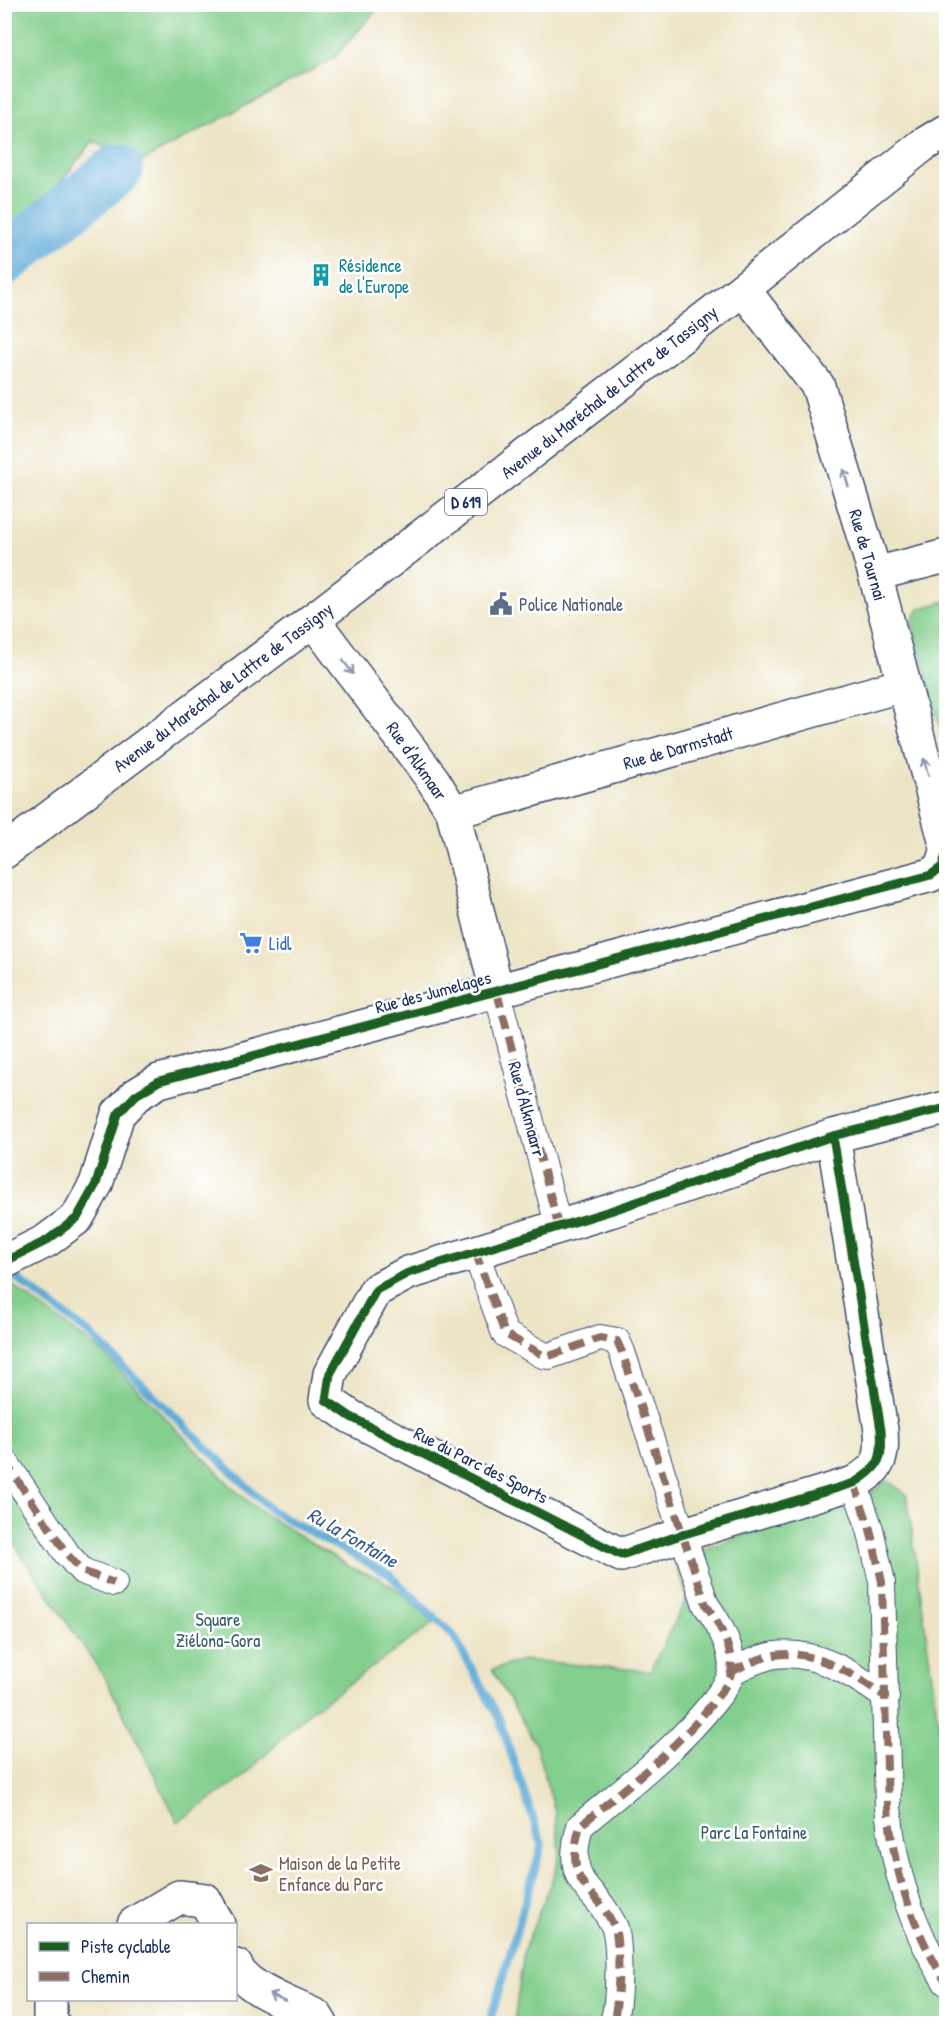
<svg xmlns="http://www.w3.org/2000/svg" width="951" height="2028" font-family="'Patrick Hand',sans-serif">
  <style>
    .green { fill: #83cf8d; stroke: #4f7f76; stroke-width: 1.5 }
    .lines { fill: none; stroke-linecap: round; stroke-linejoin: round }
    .stream { stroke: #5fabd8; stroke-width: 8 }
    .river { stroke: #5fabd8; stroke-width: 51 }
    .pedestrian-casing { stroke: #3a4a6d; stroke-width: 28 }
    .minor-casing { stroke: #3a4a6d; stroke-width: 36 }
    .primary-casing { stroke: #3a4a6d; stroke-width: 36 }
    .pedestrian { stroke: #fff; stroke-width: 26 }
    .minor { stroke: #fff; stroke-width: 33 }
    .primary { stroke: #fff; stroke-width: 33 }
    .quiet { stroke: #8d6e63; stroke-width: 8; stroke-dasharray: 15 8; stroke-linecap: butt }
    .cycleway-casing { stroke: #fff; stroke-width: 13 }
    .cycleway { stroke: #1b5e20; stroke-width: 9 }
    .oneway { stroke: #8d97ae }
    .labels { text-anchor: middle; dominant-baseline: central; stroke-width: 5; stroke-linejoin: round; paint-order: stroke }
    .shield { fill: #fff; stroke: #5f6d8e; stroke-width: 1.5 }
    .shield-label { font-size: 16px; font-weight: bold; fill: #1b2f5e }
    .culture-label { font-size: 18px; fill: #0d838f; stroke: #fff; text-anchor: start }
    .street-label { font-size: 18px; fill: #1b2f5e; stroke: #fff }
    .service-label { font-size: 18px; fill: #4e5e75; stroke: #fff; text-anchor: start }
    .shop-label { font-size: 18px; fill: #366cbe; stroke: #fff; text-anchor: start }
    .park-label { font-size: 18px; fill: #3a5f6c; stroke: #fff }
    .education-label { font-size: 18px; fill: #785e54; stroke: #fff; text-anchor: start }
    .water-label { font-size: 20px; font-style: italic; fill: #335a89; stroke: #fff }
  </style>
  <rect width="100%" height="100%" fill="#fff"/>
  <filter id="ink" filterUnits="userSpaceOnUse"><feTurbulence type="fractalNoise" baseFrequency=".0167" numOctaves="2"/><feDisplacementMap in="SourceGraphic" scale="12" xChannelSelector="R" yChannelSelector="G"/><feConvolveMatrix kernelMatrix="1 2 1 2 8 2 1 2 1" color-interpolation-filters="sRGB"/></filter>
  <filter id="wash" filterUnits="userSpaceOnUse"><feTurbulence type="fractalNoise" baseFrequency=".008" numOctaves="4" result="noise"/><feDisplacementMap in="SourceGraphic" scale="24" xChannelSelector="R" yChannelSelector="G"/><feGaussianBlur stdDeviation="1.35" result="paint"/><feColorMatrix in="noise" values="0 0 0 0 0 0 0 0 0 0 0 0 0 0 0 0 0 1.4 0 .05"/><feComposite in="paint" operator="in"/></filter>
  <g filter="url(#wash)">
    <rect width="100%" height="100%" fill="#ede4c5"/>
    <g class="green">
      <path d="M5,4H381V5L334,58L137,164L93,141L5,253Z"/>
      <path d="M946,601V749L912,621L919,609Z"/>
      <path d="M4,1279L101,1351L234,1489L261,1512L352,1568L379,1578L402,1593L434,1623L308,1713L242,1778L178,1822L106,1680L5,1530Z"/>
      <path d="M887,1480L907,1495L946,1779V2023H514L524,1950L556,1870L560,1852L555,1812L535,1743L492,1670L523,1660L650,1671L687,1597L674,1559L857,1497L876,1489Z"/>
    </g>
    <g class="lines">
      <path class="stream" d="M6,1270L91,1335L272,1511L390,1575L453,1635L499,1718L542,1845L491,2017L492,2024"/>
      <path class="river" d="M4,260L118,169"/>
    </g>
  </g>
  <g filter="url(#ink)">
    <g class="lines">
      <g class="pedestrian-casing">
        <g id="pedestrian">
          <path d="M497,992L558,1225"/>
          <path d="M475,1251L505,1334L543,1355L549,1356L600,1338L617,1341L622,1352L706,1605C718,1621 735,1652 731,1673C729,1683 721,1692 715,1700C677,1749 627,1786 580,1826C575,1844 571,1866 583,1883C590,1893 600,1901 606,1912C609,1917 613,1923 615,1928C620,1946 620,2007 612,2024"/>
          <path d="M4,1460L67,1554L82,1571L114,1583"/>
          <path d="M854,1483L870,1529L882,1582L888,1807C893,1870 912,1928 946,1982"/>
          <path d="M731,1672C745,1665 759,1658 775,1655C816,1649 854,1675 886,1697"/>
        </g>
      </g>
      <g class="minor-casing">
        <g id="minor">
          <path d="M743,289L818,386L875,574L946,844"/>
          <path d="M875,574L946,556"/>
          <path d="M313,620L433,780L453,812L497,992"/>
          <path d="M453,812L903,685"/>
          <path d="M833,1136L881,1430C883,1460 880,1467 854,1483L681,1535L621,1555L351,1417L326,1400L330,1374L376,1290L408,1273L610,1211L833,1136L946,1108"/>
          <path d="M4,1262L46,1241L77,1218L96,1184L118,1114L136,1095L159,1081L931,875L942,867L946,855"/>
          <path d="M134,1924L179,1897L205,1900L218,1924"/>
          <path d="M236,1966C245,1989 294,2005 316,2016L321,2024"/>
          <path d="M50,2000V2017L53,2024"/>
        </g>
      </g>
      <g class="primary-casing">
        <path id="primary" d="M4,852L313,620L743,289L923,145L946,131"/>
      </g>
      <use href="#pedestrian" class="pedestrian"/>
      <use href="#minor" class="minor"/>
      <use href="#primary" class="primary"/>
      <g class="quiet">
        <path d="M497,992L558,1225"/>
        <path d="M475,1251L505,1334L543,1355L549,1356L600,1338L617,1341L622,1352L706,1605C718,1621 735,1652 731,1673C729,1683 721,1692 715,1700C677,1749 627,1786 580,1826C575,1844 571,1866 583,1883C590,1893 600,1901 606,1912C609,1917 613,1923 615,1928C620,1946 620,2007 612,2024"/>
        <path d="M4,1460L67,1554L82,1571L114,1583"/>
        <path d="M854,1483L870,1529L882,1582L888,1807C893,1870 912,1928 946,1982"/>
        <path d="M731,1672C745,1665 759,1658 775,1655C816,1649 854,1675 886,1697"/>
      </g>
      <g class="cycleway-casing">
        <g id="cycleway">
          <path d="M833,1136L881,1430C883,1460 880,1467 854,1483L681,1535L621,1555L351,1417L326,1400L330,1374L376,1290L408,1273L610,1211L833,1136L946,1108"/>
          <path d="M4,1262L46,1241L77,1218L96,1184L118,1114L136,1095L159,1081L931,875L942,867L946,855"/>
        </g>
      </g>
      <use href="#cycleway" class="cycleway"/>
    </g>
    <defs><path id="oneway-shaft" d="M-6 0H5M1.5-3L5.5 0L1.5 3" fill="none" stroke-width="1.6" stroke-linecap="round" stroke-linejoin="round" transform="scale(1.5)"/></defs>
    <g class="oneway">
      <use href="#oneway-shaft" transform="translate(846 478) rotate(-106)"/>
      <use href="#oneway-shaft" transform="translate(348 667) rotate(53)"/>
      <use href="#oneway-shaft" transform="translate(926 767) rotate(-105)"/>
      <use href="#oneway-shaft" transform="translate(277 1997) rotate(-154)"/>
    </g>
  </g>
  <defs>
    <g id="building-bare" transform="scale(1.8)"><path d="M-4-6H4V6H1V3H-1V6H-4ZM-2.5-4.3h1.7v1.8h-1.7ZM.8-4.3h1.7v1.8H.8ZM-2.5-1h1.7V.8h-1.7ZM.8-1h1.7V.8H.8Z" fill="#0f9aa8" stroke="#fff" stroke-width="2.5" paint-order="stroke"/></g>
    <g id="civic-bare" transform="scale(1.8)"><path d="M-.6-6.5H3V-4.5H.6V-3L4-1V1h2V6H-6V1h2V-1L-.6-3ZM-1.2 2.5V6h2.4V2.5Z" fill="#5c6f8a" stroke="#fff" stroke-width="2.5" paint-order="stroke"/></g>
    <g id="supermarket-bare" transform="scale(1.8)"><path d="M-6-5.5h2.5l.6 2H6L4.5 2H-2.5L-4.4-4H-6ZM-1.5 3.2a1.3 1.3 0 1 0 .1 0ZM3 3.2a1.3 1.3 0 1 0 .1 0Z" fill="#3f7fe0" stroke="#fff" stroke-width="2.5" paint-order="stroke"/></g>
    <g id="school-bare" transform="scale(1.8)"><path d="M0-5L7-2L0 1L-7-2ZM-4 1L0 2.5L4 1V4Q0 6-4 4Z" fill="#8d6e63" stroke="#fff" stroke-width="2.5" paint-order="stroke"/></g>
  </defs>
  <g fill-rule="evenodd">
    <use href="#building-bare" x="321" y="275"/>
    <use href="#civic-bare" x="501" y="604"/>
    <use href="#supermarket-bare" x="251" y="943"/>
    <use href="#school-bare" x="261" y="1873"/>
  </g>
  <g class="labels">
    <rect class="shield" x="445" y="489" width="42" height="26" rx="4.5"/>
    <g class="shield-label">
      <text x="466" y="502">D 619</text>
    </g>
    <g class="culture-label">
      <text x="339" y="265">Résidence<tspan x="339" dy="21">de l'Europe</tspan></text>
    </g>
    <g class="street-label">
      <text transform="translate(609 392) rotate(-38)">Avenue du Maréchal de Lattre de Tassigny</text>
      <text transform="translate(868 555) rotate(74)">Rue de Tournai</text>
      <text transform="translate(223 687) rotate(-37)">Avenue du Maréchal de Lattre de Tassigny</text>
      <text transform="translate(678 748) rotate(-16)">Rue de Darmstadt</text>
      <text transform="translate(417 761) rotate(55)">Rue d'Alkmaar</text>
      <text transform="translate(433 992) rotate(-15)">Rue des Jumelages</text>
      <text transform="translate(527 1109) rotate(75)">Rue d'Alkmaarr</text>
      <text transform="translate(481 1465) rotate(27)">Rue du Parc des Sports</text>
    </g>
    <g class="service-label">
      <text x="519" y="604">Police Nationale</text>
    </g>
    <g class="shop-label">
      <text x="269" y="943">Lidl</text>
    </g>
    <g class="park-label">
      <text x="218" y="1619">Square<tspan x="218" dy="21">Ziélona-Gora</tspan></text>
      <text x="754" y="1832">Parc La Fontaine</text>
    </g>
    <g class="education-label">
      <text x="279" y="1863">Maison de la Petite<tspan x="279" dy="21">Enfance du Parc</tspan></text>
    </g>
    <g class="water-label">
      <text transform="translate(353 1537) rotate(30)">Ru la Fontaine</text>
    </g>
  </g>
  <rect width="951" height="2028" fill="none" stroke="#fff" stroke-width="24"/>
  <rect x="27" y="1923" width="210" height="78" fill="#ffffff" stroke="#a4acbf" stroke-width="1.5"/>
  <rect x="39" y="1942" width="30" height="9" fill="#1b5e20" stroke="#a4acbf" stroke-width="1.5"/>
  <text x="81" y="1953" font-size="18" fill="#1b2f5e">Piste cyclable</text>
  <rect x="39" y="1972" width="30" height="9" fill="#8d6e63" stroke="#a4acbf" stroke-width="1.5"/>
  <text x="81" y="1983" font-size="18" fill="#1b2f5e">Chemin</text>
</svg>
